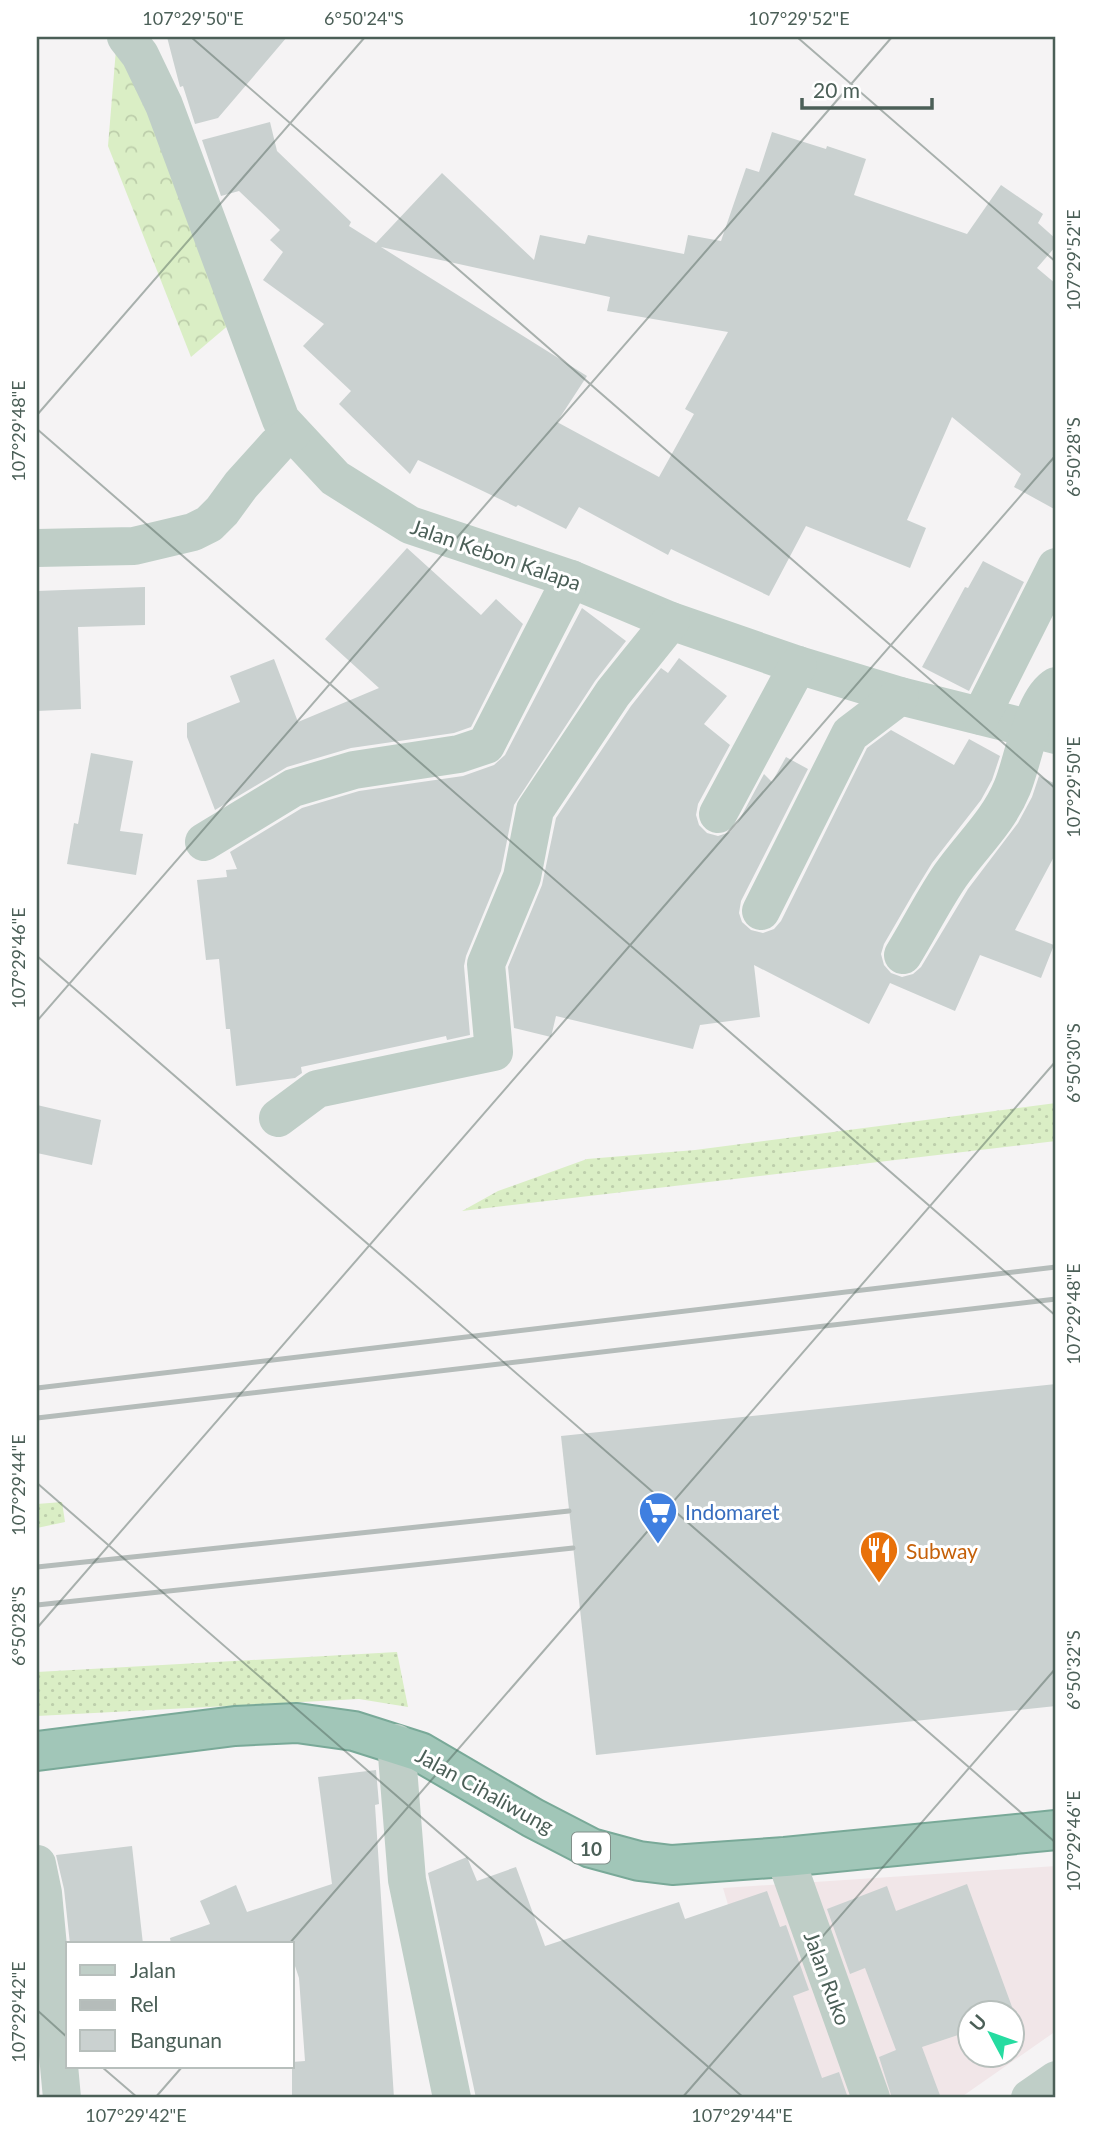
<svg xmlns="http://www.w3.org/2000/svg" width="1093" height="2135" font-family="Lato,sans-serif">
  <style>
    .commercial { fill: #f1e6e8; fill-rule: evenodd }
    .grass { fill: url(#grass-dots) }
    .forest { fill: url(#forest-crowns) }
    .building { fill: #cad1d0; fill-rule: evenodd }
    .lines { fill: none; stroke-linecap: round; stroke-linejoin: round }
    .trunk-casing { stroke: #79a998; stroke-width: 42 }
    .minor { stroke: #bfcec7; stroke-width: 38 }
    .tertiary { stroke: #bfcec7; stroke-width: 38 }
    .trunk { stroke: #a1c6b8; stroke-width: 38 }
    .rail { stroke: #b5bcba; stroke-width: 5 }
    .ticks { fill: none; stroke: #4b5f57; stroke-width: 2; stroke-opacity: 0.45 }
    .labels { text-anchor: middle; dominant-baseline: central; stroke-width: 6; stroke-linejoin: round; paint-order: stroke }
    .shield { fill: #fff; stroke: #818f89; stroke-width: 2 }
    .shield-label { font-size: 19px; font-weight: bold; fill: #4b5f57 }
    .street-label { font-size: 21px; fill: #4b5f57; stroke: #fff }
    .shop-label { font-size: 21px; fill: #366cbe; stroke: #fff; text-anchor: start }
    .food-label { font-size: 21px; fill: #c56008; stroke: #fff; text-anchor: start }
    .neatline { fill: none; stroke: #4b5f57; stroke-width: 2.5 }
    .ticks-label { font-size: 18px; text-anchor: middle; fill: #4b5f57 }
  </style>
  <defs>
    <pattern id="grass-dots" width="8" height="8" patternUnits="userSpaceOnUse" patternTransform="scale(1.75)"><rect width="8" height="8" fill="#daeec5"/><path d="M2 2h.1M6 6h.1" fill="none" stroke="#bdceab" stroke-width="1.8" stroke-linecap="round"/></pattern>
    <pattern id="forest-crowns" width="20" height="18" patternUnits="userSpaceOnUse" patternTransform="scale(1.75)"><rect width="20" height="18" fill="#daeec5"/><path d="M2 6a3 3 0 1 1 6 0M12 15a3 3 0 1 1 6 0" fill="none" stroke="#bdceab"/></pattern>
  </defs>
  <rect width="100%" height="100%" fill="#f5f3f4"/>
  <path class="commercial" d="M1056,1866V2031L960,2098H786L723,1888ZM970,2012H1012V2054H970Z"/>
  <g class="grass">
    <path d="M1056,1103V1141L462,1211L498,1191L587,1159L695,1150Z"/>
    <path d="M62,1502L65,1522L37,1528V1504Z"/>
    <path d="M397,1652L408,1707L359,1699L37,1716V1672Z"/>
  </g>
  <path class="forest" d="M117,37L237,318L191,357L108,146Z"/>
  <g class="building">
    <path d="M167,37H287L218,118L195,124L183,86L180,87Z"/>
    <path d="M270,122L277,151L351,222L349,226L376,243L442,173L534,260L540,235L585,244L588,235L684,254L688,235L721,241L746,168L759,172L772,132L826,149L827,146L866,159L854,195L967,234L1001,185L1043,214L1038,223L1056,239V246L1037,268L1056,284V510L1014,487L1021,474L952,417L907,520L926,528L910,568L806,526L769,596L671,549L668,555L579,507L566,529L518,505L516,507L418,460L410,474L339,404L351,391L303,346L324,324L263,280L283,252L270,240L280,230L239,191L221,196L202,140ZM381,247L610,297L607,311L728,332L685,409L694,414L659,477L557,422L587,376Z"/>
    <path d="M407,548L481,615L496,599L523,624L471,727L454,733L351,748L287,767L215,810L187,737V723L240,702L230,676L274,659L298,722L379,688L325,639Z"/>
    <path d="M983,561L1024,582L969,691L922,667L965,587L968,588Z"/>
    <path d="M145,587V625L78,627L81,709L37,711V591Z"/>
    <path d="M582,608L626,641L595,681L514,805L501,871L466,956L464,966L470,1035L447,1040L446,1036L301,1067L302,1073L295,1078L236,1086L230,1029H226L219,959L206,960L197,880L227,877L226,870L237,869L230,852L302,808L359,791L463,776L494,765L505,755Z"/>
    <path d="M679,658L727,696L704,724L730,745L698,804L696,815L699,825L707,833L718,836L730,832L737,824L764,774L772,782L786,757L808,769L741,901L739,913L742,922L751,930L763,933L774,929L781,921L867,748L891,730L954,765L969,739L1000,756L992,780L981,800L932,863L913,894L884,944L881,954L884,965L891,973L902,977L913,974L921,967L968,889L1018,823L1032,797L1039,776L1056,784V853L1015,930L1054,945L1041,978L980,955L955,1011L890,983L869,1024L754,965L760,1017L700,1025L693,1049L556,1016L551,1037L514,1028L508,967L542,885L556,818L631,706L661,668L668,673Z"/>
    <path d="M91,753L133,761L120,831L143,834L136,875L67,864L74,823L78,824Z"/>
    <path d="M37,1105L101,1120L92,1165L37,1153Z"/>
    <path d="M1056,1384V1706L596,1755L561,1436Z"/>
    <path d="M376,1770L379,1804L375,1805L394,2098H292V2062L305,2061L299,1978L292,1957V1944H171L170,1938L210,1924L200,1901L236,1885L247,1912L332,1884L318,1777Z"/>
    <path d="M132,1846L143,1944H70L64,1889L56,1855Z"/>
    <path d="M467,1857L477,1881L516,1867L545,1946L679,1902L685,1919L767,1891L780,1927L786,1925L809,1990L793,1996L822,2078L839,2072L848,2098H476L428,1873Z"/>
    <path d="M967,1884L1015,2015L1012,2016V2012H970V2031L922,2047L941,2098H892L879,2057L896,2050L865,1968L850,1974L827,1909L887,1886L896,1911Z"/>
  </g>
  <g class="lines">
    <g class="trunk-casing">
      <path id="trunk" d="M37,1751L235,1726L297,1723L354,1731L420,1752L533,1818L591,1848L639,1861L672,1865L785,1857L1056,1830"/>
    </g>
    <g class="minor">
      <path d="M126,37L140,55L164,105L281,420L335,478L410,525L571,579L671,621L798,665L900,696L1056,735"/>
      <path d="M37,548L134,546L193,532L209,524L222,511L241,485L277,445L292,433"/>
      <path d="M981,716L1056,567"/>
      <path d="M718,814L798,665"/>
      <path d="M204,842L293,788L354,770L459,754L486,745L571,579"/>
      <path d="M761,911L850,734L900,696"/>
      <path d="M903,955C919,929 933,901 950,876C971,846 998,822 1012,788C1023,763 1032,700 1056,686"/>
      <path d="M278,1118L317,1089L494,1052L486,964L522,877L535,810L613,693L671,621"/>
      <path d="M396,1743L407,1880L452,2098"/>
      <path d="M785,1857L871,2098"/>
      <path d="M37,1864L43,1893L62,2098"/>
    </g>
    <path class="tertiary" d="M1030,2098L1056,2080"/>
    <use href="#trunk" class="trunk"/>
    <g class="rail">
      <path d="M37,1388L1056,1267"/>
      <path d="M37,1418L1056,1299"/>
      <path d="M37,1567L569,1511"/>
      <path d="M37,1605L573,1548"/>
    </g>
  </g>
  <path class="ticks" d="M191,37L1056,789M797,37L1056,262M37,415L365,37M37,429L1056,1316M37,956L1056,1843M37,1021L892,37M37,1483L744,2098M37,1628L1056,455M289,1944L1056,1061M37,2010L68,2038M102,2067L138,2098M155,2098L182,2067M682,2098L1056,1668"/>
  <defs>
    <g id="supermarket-pin" transform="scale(2.0125)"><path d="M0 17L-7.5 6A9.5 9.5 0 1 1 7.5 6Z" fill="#3f7fe0" stroke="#fff"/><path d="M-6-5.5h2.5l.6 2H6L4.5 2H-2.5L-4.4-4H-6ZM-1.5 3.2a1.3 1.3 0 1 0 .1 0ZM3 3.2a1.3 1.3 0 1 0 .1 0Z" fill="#fff"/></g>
    <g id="restaurant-pin" transform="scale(2.0125)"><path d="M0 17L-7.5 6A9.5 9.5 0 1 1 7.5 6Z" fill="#e8710a" stroke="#fff"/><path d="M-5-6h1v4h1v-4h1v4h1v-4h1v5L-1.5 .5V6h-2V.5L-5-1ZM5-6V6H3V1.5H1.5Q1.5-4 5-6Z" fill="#fff"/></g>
  </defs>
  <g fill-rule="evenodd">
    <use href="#supermarket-pin" x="658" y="1511"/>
    <use href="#restaurant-pin" x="879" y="1550"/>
  </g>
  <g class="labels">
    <rect class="shield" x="572" y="1832.5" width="38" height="31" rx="5"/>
    <g class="shield-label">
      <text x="591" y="1848">10</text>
    </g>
    <g class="street-label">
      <text transform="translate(496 554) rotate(19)">Jalan Kebon Kalapa</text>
      <text transform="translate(485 1790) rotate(29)">Jalan Cihaliwung</text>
      <text transform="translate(828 1978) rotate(70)">Jalan Ruko</text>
    </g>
    <g class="shop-label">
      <text x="685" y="1511">Indomaret</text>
    </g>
    <g class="food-label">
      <text x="906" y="1550">Subway</text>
    </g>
  </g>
  <rect width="1093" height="2135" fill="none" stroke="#ffffff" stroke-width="77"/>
  <rect x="66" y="1942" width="228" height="126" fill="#ffffff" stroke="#b7bfbc" stroke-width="2"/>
  <rect x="80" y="1965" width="35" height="10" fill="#bfcec7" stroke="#b7bfbc" stroke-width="2"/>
  <text x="130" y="1978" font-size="21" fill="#4b5f57">Jalan</text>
  <rect x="80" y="2000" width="35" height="10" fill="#b5bcba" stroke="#b7bfbc" stroke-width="2"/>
  <text x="130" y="2012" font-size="21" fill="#4b5f57">Rel</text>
  <rect x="80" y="2030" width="35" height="21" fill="#cad1d0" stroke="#b7bfbc" stroke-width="2"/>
  <text x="130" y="2048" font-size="21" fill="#4b5f57">Bangunan</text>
  <g transform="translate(991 2034) rotate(311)"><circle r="33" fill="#ffffff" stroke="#b7bfbc" stroke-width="2"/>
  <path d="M0-5L12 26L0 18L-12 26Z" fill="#26dca1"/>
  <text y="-10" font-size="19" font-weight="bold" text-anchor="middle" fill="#4b5f57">U</text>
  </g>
  <path d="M802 98v10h130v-10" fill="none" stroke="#4b5f57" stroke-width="3.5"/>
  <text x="813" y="98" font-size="21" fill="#4b5f57" stroke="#ffffff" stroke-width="5" paint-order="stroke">20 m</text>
  <rect x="38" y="38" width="1016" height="2058" class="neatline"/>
  <g class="ticks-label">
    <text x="193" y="25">107°29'50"E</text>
    <text x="364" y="25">6°50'24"S</text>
    <text x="799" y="25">107°29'52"E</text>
    <text transform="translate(1074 260) rotate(-90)" y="6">107°29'52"E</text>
    <text transform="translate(19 431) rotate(-90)" y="6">107°29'48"E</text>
    <text transform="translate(1074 457) rotate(-90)" y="6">6°50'28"S</text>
    <text transform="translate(1074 787) rotate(-90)" y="6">107°29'50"E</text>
    <text transform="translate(19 958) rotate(-90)" y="6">107°29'46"E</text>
    <text transform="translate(1074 1063) rotate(-90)" y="6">6°50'30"S</text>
    <text transform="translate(1074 1314) rotate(-90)" y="6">107°29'48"E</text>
    <text transform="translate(19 1485) rotate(-90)" y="6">107°29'44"E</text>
    <text transform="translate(19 1626) rotate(-90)" y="6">6°50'28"S</text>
    <text transform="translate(1074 1670) rotate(-90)" y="6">6°50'32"S</text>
    <text transform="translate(1074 1841) rotate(-90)" y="6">107°29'46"E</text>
    <text transform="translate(19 2012) rotate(-90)" y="6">107°29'42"E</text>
    <text x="136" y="2122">107°29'42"E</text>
    <text x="742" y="2122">107°29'44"E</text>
  </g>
</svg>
